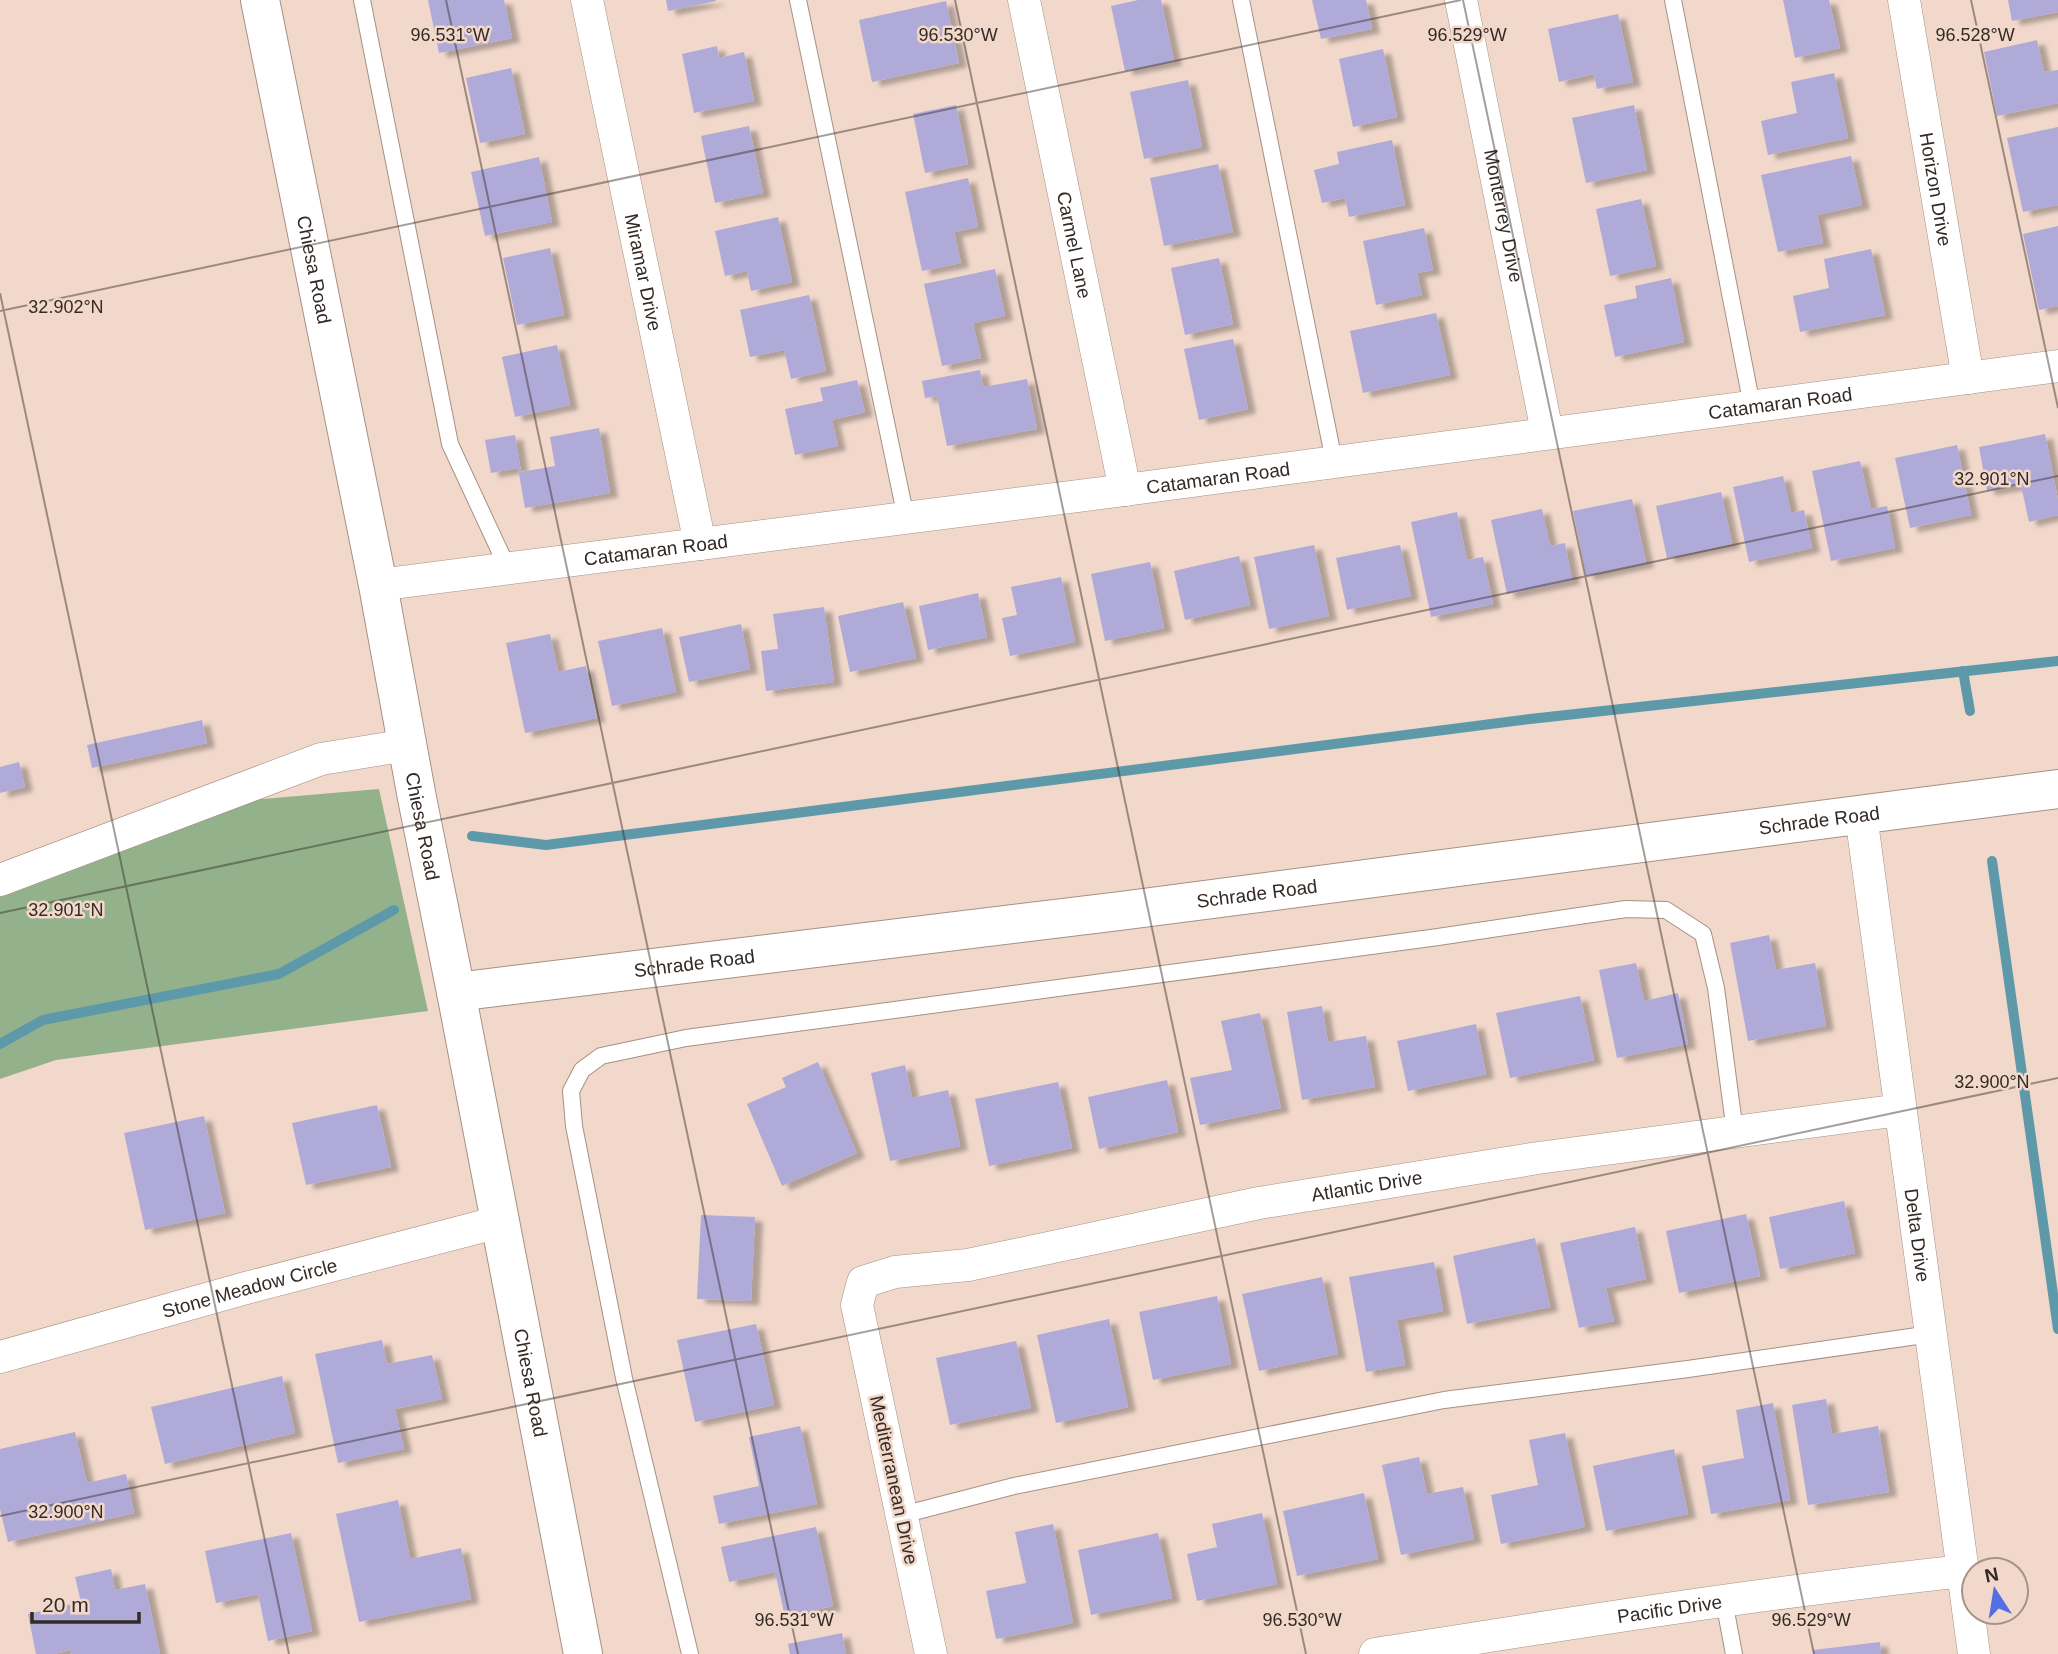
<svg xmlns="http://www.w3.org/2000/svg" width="2058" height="1654" font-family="Arial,sans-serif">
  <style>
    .forest { fill: #93b28b }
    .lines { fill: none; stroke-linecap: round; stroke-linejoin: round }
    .stream { stroke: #5e99aa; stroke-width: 10 }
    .building { fill: #b0aad8; filter: url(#shadow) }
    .service-casing { stroke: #a79083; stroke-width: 18 }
    .minor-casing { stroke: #a79083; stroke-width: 33 }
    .tertiary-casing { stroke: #a79083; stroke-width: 40 }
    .secondary-casing { stroke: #a79083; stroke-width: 40 }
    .service { stroke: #fff; stroke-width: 16 }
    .minor { stroke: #fff; stroke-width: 32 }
    .tertiary { stroke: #fff; stroke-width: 38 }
    .secondary { stroke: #fff; stroke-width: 38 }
    .ticks { fill: none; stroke: #332a25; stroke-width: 2; stroke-opacity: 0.45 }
    .labels { text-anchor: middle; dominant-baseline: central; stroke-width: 5; stroke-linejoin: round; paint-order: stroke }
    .street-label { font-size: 19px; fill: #332a25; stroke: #f1d8cb }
    .ticks-label { font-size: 18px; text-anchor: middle; fill: #332a25; stroke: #f1d8cb; stroke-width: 5; stroke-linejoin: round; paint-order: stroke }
  </style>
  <defs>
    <filter id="shadow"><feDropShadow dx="8" dy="4.5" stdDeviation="2" flood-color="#0004"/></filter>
  </defs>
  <rect width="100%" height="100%" fill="#f1d8cb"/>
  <path class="forest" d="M379,789L428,1011L56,1060L0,1079V895L252,800Z"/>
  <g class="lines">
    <g class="stream">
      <path d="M1963,671L1970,711"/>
      <path d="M472,836L546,845L1530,719L2058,661"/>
      <path d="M1992,861L2058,1329"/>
      <path d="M0,1044L43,1020L279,974L394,910"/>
    </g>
  </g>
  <g class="building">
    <path d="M428,0H504L512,38L439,53Z"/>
    <path d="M666,0H716V1L668,11Z"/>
    <path d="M1138,0H1161L1174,61L1125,71L1111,6Z"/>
    <path d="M1312,0H1366L1372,29L1321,39Z"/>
    <path d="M1783,0H1829L1840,48L1795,58Z"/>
    <path d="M2008,0H2058V12L2012,21Z"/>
    <path d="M946,1L959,63L872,82L859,20Z"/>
    <path d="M1618,14L1633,82L1597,89L1594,74L1559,82L1548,29Z"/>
    <path d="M2037,40L2044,72L2058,70V103L1997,116L1984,52Z"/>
    <path d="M717,46L719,58L744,52L754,101L694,113L682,54Z"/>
    <path d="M1383,49L1397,117L1353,127L1339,59Z"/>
    <path d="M511,68L525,134L480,143L466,78Z"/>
    <path d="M1834,73L1848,138L1768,155L1761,121L1797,113L1791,82Z"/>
    <path d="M1188,80L1202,147L1144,159L1130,92Z"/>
    <path d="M956,105L968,164L925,173L913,114Z"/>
    <path d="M1634,105L1647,170L1586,183L1572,118Z"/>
    <path d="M749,126L763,193L715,203L701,136Z"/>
    <path d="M2058,127V205L2023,212L2007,138Z"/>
    <path d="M1392,140L1405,205L1349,217L1345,198L1322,203L1314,170L1339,164L1337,152Z"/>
    <path d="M1851,156L1862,205L1817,215L1823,243L1778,252L1761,175Z"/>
    <path d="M539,157L552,222L485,236L471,172Z"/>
    <path d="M1218,164L1233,232L1164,246L1150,178Z"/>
    <path d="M968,178L978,227L954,232L961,263L922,271L905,192Z"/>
    <path d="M1641,199L1656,266L1610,276L1596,209Z"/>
    <path d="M778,217L792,282L751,291L747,271L725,276L715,231Z"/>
    <path d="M2058,226V306L2039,310L2023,234Z"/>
    <path d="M1424,228L1433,270L1417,273L1422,295L1376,305L1363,241Z"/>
    <path d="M550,248L564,315L517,325L503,258Z"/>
    <path d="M1871,249L1885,315L1800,332L1793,296L1829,288L1824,259Z"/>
    <path d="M1219,258L1233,324L1185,335L1171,268Z"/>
    <path d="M995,269L1005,316L973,323L981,358L942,366L924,284Z"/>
    <path d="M1671,278L1684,342L1615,357L1604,305L1637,298L1635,286Z"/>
    <path d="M809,295L826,371L791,379L784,350L750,357L740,310Z"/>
    <path d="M1436,313L1450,375L1363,393L1350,331Z"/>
    <path d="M1233,339L1248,409L1199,420L1184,349Z"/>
    <path d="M557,345L570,405L515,417L502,357Z"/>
    <path d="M980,370L983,387L1027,379L1037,429L947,446L937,396L925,398L922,381Z"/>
    <path d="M857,380L865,412L832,420L838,446L795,455L785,409L823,401L820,388Z"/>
    <path d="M599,428L610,493L525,508L518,468L491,473L485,440L515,435L521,472L555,466L550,437Z"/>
    <path d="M2045,434L2058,500V515L2029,522L2021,485L1987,491L1979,447Z"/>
    <path d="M1957,445L1971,515L1910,528L1895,458Z"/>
    <path d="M1860,461L1871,509L1887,506L1895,548L1831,561L1812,471Z"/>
    <path d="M1783,476L1791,513L1804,510L1812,548L1749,562L1733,487Z"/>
    <path d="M1721,492L1732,544L1667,558L1656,506Z"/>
    <path d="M1632,499L1646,563L1586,576L1573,511Z"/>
    <path d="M1542,509L1550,546L1565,543L1572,580L1507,594L1491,520Z"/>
    <path d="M1457,512L1467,560L1483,557L1493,604L1431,617L1411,522Z"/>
    <path d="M1314,545L1329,616L1269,629L1254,557Z"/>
    <path d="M1400,545L1411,596L1347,610L1336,558Z"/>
    <path d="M1239,556L1250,605L1185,620L1174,571Z"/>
    <path d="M1150,562L1164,628L1105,641L1091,574Z"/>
    <path d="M1061,577L1075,642L1010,656L1002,618L1017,615L1011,587Z"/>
    <path d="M978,593L987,637L928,650L919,606Z"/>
    <path d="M903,602L916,658L850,672L838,616Z"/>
    <path d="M824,607L834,682L766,691L761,651L778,649L773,614Z"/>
    <path d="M741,624L750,669L689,682L679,637Z"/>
    <path d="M662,628L676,692L612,706L598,641Z"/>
    <path d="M550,634L558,672L586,666L597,718L525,733L506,643Z"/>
    <path d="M202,720L207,743L92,768L87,745Z"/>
    <path d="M19,762L25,787L0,793V767Z"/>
    <path d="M1769,935L1776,970L1815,963L1826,1026L1748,1041L1730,943Z"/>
    <path d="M1636,963L1644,1001L1678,993L1688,1044L1617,1058L1599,970Z"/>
    <path d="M1580,996L1594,1060L1510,1078L1496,1013Z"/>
    <path d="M1322,1006L1328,1042L1366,1036L1375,1087L1302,1100L1287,1012Z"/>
    <path d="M1260,1013L1281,1108L1200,1125L1190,1078L1232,1070L1221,1021Z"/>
    <path d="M1476,1024L1486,1074L1408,1091L1397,1041Z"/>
    <path d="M818,1062L857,1153L782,1186L747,1104L786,1087L782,1078Z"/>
    <path d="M905,1065L912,1098L948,1090L960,1146L890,1161L871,1073Z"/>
    <path d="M1167,1080L1178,1132L1099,1149L1088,1097Z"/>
    <path d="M1058,1082L1072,1148L989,1166L975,1099Z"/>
    <path d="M377,1105L391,1167L306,1185L292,1123Z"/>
    <path d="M204,1116L225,1213L145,1230L124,1133Z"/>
    <path d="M1844,1201L1855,1253L1780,1269L1769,1217Z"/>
    <path d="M1746,1214L1760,1276L1679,1293L1666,1231Z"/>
    <path d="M701,1215L755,1217L751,1301L697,1299Z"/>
    <path d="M1635,1227L1646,1279L1606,1288L1614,1321L1579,1328L1560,1243Z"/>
    <path d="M1535,1238L1550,1307L1467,1324L1453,1256Z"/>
    <path d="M1434,1262L1443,1311L1397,1320L1405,1365L1366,1372L1349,1277Z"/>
    <path d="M1322,1277L1338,1354L1259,1371L1242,1294Z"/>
    <path d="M1217,1296L1231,1364L1153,1380L1139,1312Z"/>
    <path d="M1109,1319L1128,1407L1056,1423L1037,1335Z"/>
    <path d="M756,1324L774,1405L695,1422L677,1340Z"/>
    <path d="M382,1340L387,1364L432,1355L442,1399L395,1409L404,1449L338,1463L315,1354Z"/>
    <path d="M1016,1341L1031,1408L950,1425L936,1358Z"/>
    <path d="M282,1376L295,1433L165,1464L151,1407Z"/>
    <path d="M1826,1399L1832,1434L1878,1426L1889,1492L1808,1505L1792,1405Z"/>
    <path d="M1773,1403L1790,1500L1711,1514L1702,1466L1744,1458L1736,1410Z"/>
    <path d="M800,1426L817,1504L719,1524L713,1496L759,1486L749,1437Z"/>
    <path d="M75,1432L87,1483L126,1474L134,1513L8,1542L0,1509V1449Z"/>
    <path d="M1565,1433L1585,1527L1501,1544L1491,1495L1538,1485L1529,1440Z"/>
    <path d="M1674,1449L1688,1514L1606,1531L1593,1466Z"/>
    <path d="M1419,1457L1427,1494L1463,1487L1474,1539L1401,1555L1382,1465Z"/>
    <path d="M1364,1493L1378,1559L1297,1576L1283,1511Z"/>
    <path d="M398,1500L410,1559L461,1548L471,1599L359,1622L336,1514Z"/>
    <path d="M1262,1513L1277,1584L1197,1601L1187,1554L1217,1547L1212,1524Z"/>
    <path d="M1053,1524L1073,1623L996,1639L986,1591L1026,1583L1015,1532Z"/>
    <path d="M816,1527L833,1606L785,1617L775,1572L729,1582L721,1547Z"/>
    <path d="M291,1533L312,1631L268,1641L258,1594L216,1603L205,1551Z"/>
    <path d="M1158,1533L1172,1598L1091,1615L1078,1550Z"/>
    <path d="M111,1569L115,1590L145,1584L160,1654H72L71,1650L54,1654H36L28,1614L81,1602L75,1577Z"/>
    <path d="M842,1633L846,1654H790L788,1644Z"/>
    <path d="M1880,1642L1881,1654H1814L1813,1650Z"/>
  </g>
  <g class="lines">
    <g class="service-casing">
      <g id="service">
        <path d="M362,0L450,444L508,569"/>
        <path d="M798,0L906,518"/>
        <path d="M1241,0L1334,461"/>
        <path d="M1673,0L1752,406"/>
        <path d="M902,1515L1014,1486L1444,1400L1688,1369L1931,1334"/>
        <path d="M1724,1601L1734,1654"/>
        <path d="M690,1654L624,1378L574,1126L571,1091L582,1070L601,1056L686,1038L1438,937L1626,909L1666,910L1703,934L1716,988L1735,1132"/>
      </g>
    </g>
    <g class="minor-casing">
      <g id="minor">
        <path id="s1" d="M587,0L700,544"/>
        <path id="s2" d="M1024,0L1125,490"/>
        <path id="s3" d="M1461,0L1547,432"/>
        <path id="s4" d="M1904,0L1968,378"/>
        <path id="s5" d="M378,585L1125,490L2058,366"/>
        <path id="s6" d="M1861,815L1974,1654"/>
        <path d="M0,880L321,759L407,745"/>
        <path id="s7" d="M0,1357L246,1288L499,1222"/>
        <path id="s8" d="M931,1654L857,1305L863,1282L895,1272L968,1265L1259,1203L1538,1158L1900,1110"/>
        <path id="s9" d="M1375,1654C1571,1623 1766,1592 1964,1571"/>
      </g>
    </g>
    <g class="tertiary-casing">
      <g id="tertiary">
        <path id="s10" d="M456,992L1120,911L2058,789"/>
      </g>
    </g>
    <g class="secondary-casing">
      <g id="secondary">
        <path id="s11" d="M260,0L378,585L417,798L456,992L583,1654"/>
      </g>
    </g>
    <use href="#service" class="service"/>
    <use href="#minor" class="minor"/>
    <use href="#tertiary" class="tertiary"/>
    <use href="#secondary" class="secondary"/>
  </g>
  <path class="ticks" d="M446,0L798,1654M955,0L1306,1654M1463,0L1814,1654M1971,0L2058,408M0,293L289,1654M0,311L1461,0M0,913L2058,476M0,1516L2058,1078"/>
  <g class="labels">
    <g class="street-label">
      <text stroke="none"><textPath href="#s4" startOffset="192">Horizon Drive</textPath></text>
      <text stroke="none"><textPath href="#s3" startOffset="220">Monterrey Drive</textPath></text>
      <text stroke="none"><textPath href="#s2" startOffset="250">Carmel Lane</textPath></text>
      <text stroke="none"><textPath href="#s11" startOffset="275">Chiesa Road</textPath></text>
      <text stroke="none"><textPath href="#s1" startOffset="278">Miramar Drive</textPath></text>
      <text stroke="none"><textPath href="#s5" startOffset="1414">Catamaran Road</textPath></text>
      <text stroke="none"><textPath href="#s5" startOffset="847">Catamaran Road</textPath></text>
      <text stroke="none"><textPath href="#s5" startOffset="280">Catamaran Road</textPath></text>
      <text stroke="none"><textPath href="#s10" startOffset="1374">Schrade Road</textPath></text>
      <text stroke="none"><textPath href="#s11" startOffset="842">Chiesa Road</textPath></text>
      <text stroke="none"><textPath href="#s10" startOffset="807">Schrade Road</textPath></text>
      <text stroke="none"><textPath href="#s10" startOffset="240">Schrade Road</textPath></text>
      <text stroke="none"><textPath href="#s8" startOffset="894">Atlantic Drive</textPath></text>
      <text stroke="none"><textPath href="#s6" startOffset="424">Delta Drive</textPath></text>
      <text stroke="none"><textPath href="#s7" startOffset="259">Stone Meadow Circle</textPath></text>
      <text stroke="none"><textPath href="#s11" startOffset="1409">Chiesa Road</textPath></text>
      <text transform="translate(894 1480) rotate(78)">Mediterranean Drive</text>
      <text stroke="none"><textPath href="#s9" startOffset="298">Pacific Drive</textPath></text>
    </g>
  </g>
  <g class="ticks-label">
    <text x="450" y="41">96.531°W</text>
    <text x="958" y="41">96.530°W</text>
    <text x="1467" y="41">96.529°W</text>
    <text x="1975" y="41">96.528°W</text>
    <text x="66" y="313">32.902°N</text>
    <text x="1992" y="485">32.901°N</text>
    <text x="66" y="916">32.901°N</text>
    <text x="1992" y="1088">32.900°N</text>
    <text x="66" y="1518">32.900°N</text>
    <text x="794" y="1626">96.531°W</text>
    <text x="1302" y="1626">96.530°W</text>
    <text x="1811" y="1626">96.529°W</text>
  </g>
  <g transform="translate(1995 1591) rotate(348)"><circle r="33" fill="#f1d8cb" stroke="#a59289" stroke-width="2"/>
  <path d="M0-5L12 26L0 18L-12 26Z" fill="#546ee4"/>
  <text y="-10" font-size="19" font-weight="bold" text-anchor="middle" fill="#332a25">N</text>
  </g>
  <path d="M32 1612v10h107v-10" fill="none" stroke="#332a25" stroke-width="3.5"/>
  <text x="42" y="1612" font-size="21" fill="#332a25" stroke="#f1d8cb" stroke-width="5" paint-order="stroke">20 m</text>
</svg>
